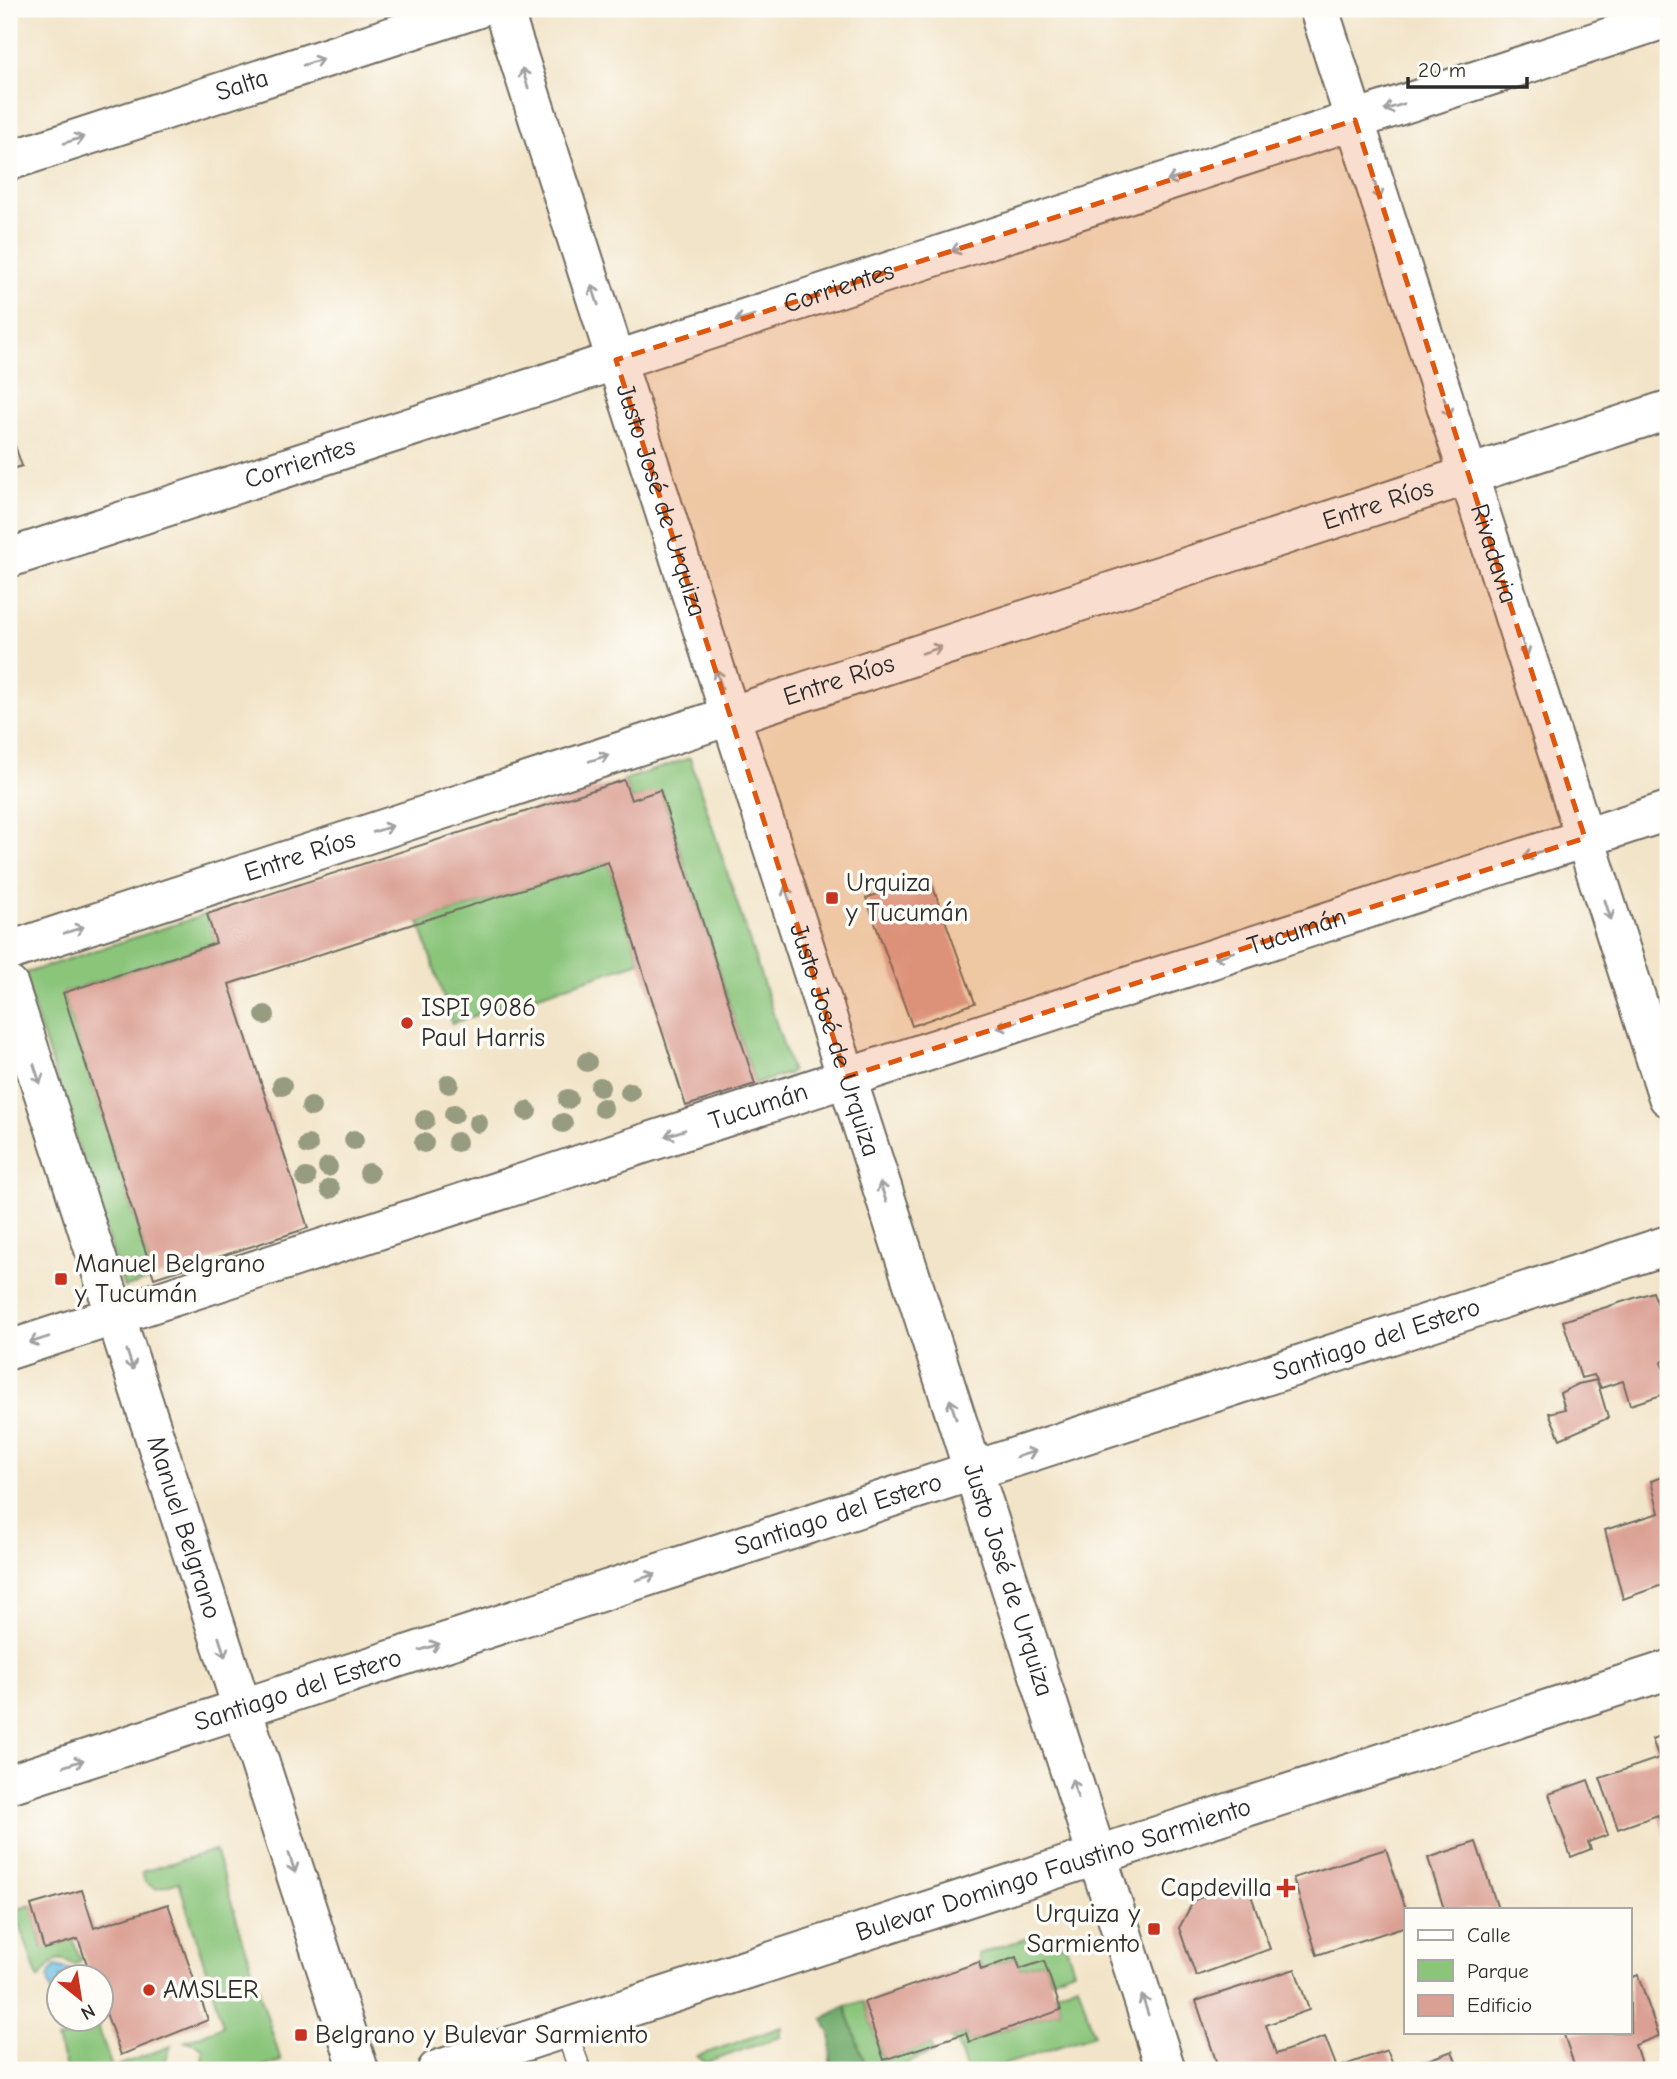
<svg xmlns="http://www.w3.org/2000/svg" width="1677" height="2079" font-family="'Comic Neue',sans-serif">
  <style>
    .green { fill: #8ac57a; stroke: #5a7852; stroke-width: 2 }
    .forest { fill: #6faa6a; stroke: #4d6a4a; stroke-width: 2 }
    .water { fill: #67bee4; stroke: #497488; stroke-width: 2 }
    .building { fill: #dba094 }
    .lines { fill: none; stroke-linecap: round; stroke-linejoin: round }
    .service-casing { stroke: #716c62; stroke-width: 24 }
    .minor-casing { stroke: #716c62; stroke-width: 42 }
    .tertiary-casing { stroke: #716c62; stroke-width: 42 }
    .service { stroke: #fff; stroke-width: 21 }
    .minor { stroke: #fff; stroke-width: 38 }
    .tertiary { stroke: #fff; stroke-width: 38 }
    .tree { fill: #979c81 }
    .oneway { stroke: #a0a0a0 }
    .marked { fill: #df570e; fill-opacity: 0.2; stroke: #df570e; stroke-width: 5; stroke-dasharray: 14 9; stroke-linejoin: round }
    .poi-dot { fill: #c8321e; stroke: #fdfcf7; stroke-width: 2.5 }
    .labels { text-anchor: middle; dominant-baseline: central; stroke-width: 7; stroke-linejoin: round; paint-order: stroke }
    .street-label { font-size: 26px; fill: #2b2b2b; stroke: #fdfcf7 }
    .poi-label { font-size: 26px; fill: #2b2b2b; stroke: #fdfcf7; text-anchor: start }
  </style>
  <rect width="100%" height="100%" fill="#fdfcf7"/>
  <filter id="ink" filterUnits="userSpaceOnUse"><feTurbulence type="fractalNoise" baseFrequency=".0143" numOctaves="2"/><feDisplacementMap in="SourceGraphic" scale="14" xChannelSelector="R" yChannelSelector="G"/><feConvolveMatrix kernelMatrix="1 2 1 2 8 2 1 2 1" color-interpolation-filters="sRGB"/></filter>
  <filter id="wash" filterUnits="userSpaceOnUse"><feTurbulence type="fractalNoise" baseFrequency=".00686" numOctaves="4" result="noise"/><feDisplacementMap in="SourceGraphic" scale="28" xChannelSelector="R" yChannelSelector="G"/><feGaussianBlur stdDeviation="1.57" result="paint"/><feColorMatrix in="noise" values="0 0 0 0 0 0 0 0 0 0 0 0 0 0 0 0 0 1.4 0 .05"/><feComposite in="paint" operator="in"/></filter>
  <g filter="url(#wash)">
    <rect width="100%" height="100%" fill="#f2e4c8"/>
    <g class="green">
      <path d="M690,758L792,1072L755,1084L661,791L631,800L624,780Z"/>
      <path d="M608,862L640,962L452,1023L419,922Z"/>
      <path d="M207,914L216,943L63,993L154,1278L124,1288L23,974Z"/>
      <path d="M215,1850L281,2061L251,2070H200L202,2067L203,2049L194,2043L184,2042L223,2026L179,1882L156,1889L145,1882L142,1872Z"/>
      <path d="M31,1905L43,1948L73,1940L81,1961L74,1965C53,1950 51,1969 38,1979L15,1910Z"/>
      <path d="M1031,1937L1052,1939L1066,1946L1074,1970L1051,1979L1044,1961L1020,1969L1016,1957L981,1970L978,1954Z"/>
      <path d="M1078,1984L1094,2035L988,2070H966L959,2048L949,2038L966,2033L970,2042L1061,2010L1055,1993Z"/>
      <path d="M864,2002L884,2060L931,2044L933,2052L905,2064L907,2070H867L845,2006Z"/>
      <path d="M98,2026L112,2068L171,2046L166,2059V2070H67L57,2040Z"/>
      <path d="M782,2027L780,2037L706,2063L697,2056Z"/>
    </g>
    <path class="forest" d="M845,2006L867,2070H832L830,2061L832,2039L823,2019Z"/>
    <path class="water" d="M55,1966L72,1970L75,1977L60,1978V2020H89L90,2022L63,2031L49,1984L48,1977Z"/>
    <g id="blocks">
      <g class="building">
        <path d="M9,428L22,466L9,470Z"/>
        <path d="M624,780L631,800L660,790L755,1084L686,1106L608,862L419,922L229,984L308,1228L154,1278L63,993L216,943L207,914Z"/>
        <path d="M929,876L975,1003L912,1026L866,898Z"/>
        <path d="M9,1182L14,1197L9,1199Z"/>
        <path d="M1653,1292L1668,1332V1358L1661,1363L1668,1377V1393L1630,1405L1623,1381L1601,1388L1597,1380L1608,1418L1560,1439L1549,1413L1565,1409L1560,1393L1578,1384L1597,1380L1594,1375L1581,1378L1563,1321Z"/>
        <path d="M1668,1475V1583L1623,1599L1605,1530L1659,1513L1651,1481Z"/>
        <path d="M1668,1733V1843L1658,1815L1618,1829L1600,1778L1659,1758L1652,1739Z"/>
        <path d="M1588,1780L1608,1835L1588,1842L1591,1849L1571,1857L1549,1794Z"/>
        <path d="M1476,1842L1498,1909H1444L1428,1858Z"/>
        <path d="M1386,1849L1406,1909V1926L1317,1955L1293,1878Z"/>
        <path d="M1246,1881L1270,1949L1196,1976L1179,1928L1194,1900Z"/>
        <path d="M82,1890L94,1928L168,1904L208,2020L121,2055L102,2002V1978H92L78,1939L44,1949L31,1905Z"/>
        <path d="M1016,1957L1020,1969L1044,1961L1061,2010L969,2042L966,2033L884,2060L864,2002L979,1962L981,1970Z"/>
        <path d="M1295,1969L1309,2010L1266,2025L1276,2054L1325,2037L1337,2068L1387,2050L1395,2070H1219L1196,2001Z"/>
        <path d="M1638,1975L1659,2036L1635,2045L1642,2066L1629,2070H1576L1563,2032H1630V1978Z"/>
        <path d="M1452,2051L1459,2070H1401Z"/>
      </g>
    </g>
  </g>
  <g filter="url(#ink)">
    <use href="#blocks" fill-opacity="0" stroke="#716c62" stroke-width="2"/>
    <g class="lines">
      <g class="service-casing">
        <path id="service" d="M565,2028L580,2070"/>
      </g>
      <g class="minor-casing">
        <g id="minor">
          <path id="s1" d="M1319,9L1668,1097"/>
          <path id="s2" d="M9,161L476,9"/>
          <path id="s3" d="M9,558L1668,18"/>
          <path id="s4" d="M9,951L1668,410"/>
          <path id="s5" d="M9,986L359,2070"/>
          <path id="s6" d="M9,1350L1668,811"/>
          <path id="s7" d="M9,1784L1668,1245"/>
        </g>
      </g>
      <g class="tertiary-casing">
        <g id="tertiary">
          <path id="s8" d="M503,9L1166,2070"/>
          <path id="s9" d="M437,2070L1668,1670"/>
        </g>
      </g>
      <use href="#service" class="service"/>
      <use href="#minor" class="minor"/>
      <use href="#tertiary" class="tertiary"/>
    </g>
    <g class="tree">
      <circle cx="265" cy="1015" r="10"/>
      <circle cx="587" cy="1062" r="10"/>
      <circle cx="449" cy="1084" r="10"/>
      <circle cx="282" cy="1086" r="10"/>
      <circle cx="600" cy="1087" r="10"/>
      <circle cx="630" cy="1092" r="10"/>
      <circle cx="568" cy="1099" r="10"/>
      <circle cx="311" cy="1107" r="10"/>
      <circle cx="603" cy="1108" r="10"/>
      <circle cx="527" cy="1111" r="10"/>
      <circle cx="454" cy="1114" r="10"/>
      <circle cx="425" cy="1120" r="10"/>
      <circle cx="478" cy="1123" r="10"/>
      <circle cx="563" cy="1123" r="10"/>
      <circle cx="354" cy="1140" r="10"/>
      <circle cx="457" cy="1142" r="10"/>
      <circle cx="424" cy="1143" r="10"/>
      <circle cx="308" cy="1145" r="10"/>
      <circle cx="328" cy="1167" r="10"/>
      <circle cx="369" cy="1173" r="10"/>
      <circle cx="306" cy="1178" r="10"/>
      <circle cx="330" cy="1189" r="10"/>
    </g>
    <defs><path id="oneway-shaft" d="M-6 0H5M1.5-3L5.5 0L1.5 3" fill="none" stroke-width="1.6" stroke-linecap="round" stroke-linejoin="round" transform="scale(1.75)"/></defs>
    <g class="oneway">
      <use href="#oneway-shaft" transform="translate(313 62) rotate(-18)"/>
      <use href="#oneway-shaft" transform="translate(525 78) rotate(-108)"/>
      <use href="#oneway-shaft" transform="translate(1394 107) rotate(162)"/>
      <use href="#oneway-shaft" transform="translate(74 140) rotate(-18)"/>
      <use href="#oneway-shaft" transform="translate(1177 178) rotate(162)"/>
      <use href="#oneway-shaft" transform="translate(1377 190) rotate(72)"/>
      <use href="#oneway-shaft" transform="translate(961 248) rotate(162)"/>
      <use href="#oneway-shaft" transform="translate(595 295) rotate(-108)"/>
      <use href="#oneway-shaft" transform="translate(745 318) rotate(162)"/>
      <use href="#oneway-shaft" transform="translate(1447 407) rotate(72)"/>
      <use href="#oneway-shaft" transform="translate(1524 647) rotate(72)"/>
      <use href="#oneway-shaft" transform="translate(932 650) rotate(-18)"/>
      <use href="#oneway-shaft" transform="translate(719 679) rotate(-108)"/>
      <use href="#oneway-shaft" transform="translate(599 758) rotate(-18)"/>
      <use href="#oneway-shaft" transform="translate(383 829) rotate(-18)"/>
      <use href="#oneway-shaft" transform="translate(1533 854) rotate(162)"/>
      <use href="#oneway-shaft" transform="translate(788 896) rotate(-108)"/>
      <use href="#oneway-shaft" transform="translate(1608 910) rotate(72)"/>
      <use href="#oneway-shaft" transform="translate(74 930) rotate(-18)"/>
      <use href="#oneway-shaft" transform="translate(1224 955) rotate(162)"/>
      <use href="#oneway-shaft" transform="translate(1007 1025) rotate(162)"/>
      <use href="#oneway-shaft" transform="translate(37 1074) rotate(72)"/>
      <use href="#oneway-shaft" transform="translate(675 1133) rotate(162)"/>
      <use href="#oneway-shaft" transform="translate(883 1192) rotate(-108)"/>
      <use href="#oneway-shaft" transform="translate(39 1340) rotate(162)"/>
      <use href="#oneway-shaft" transform="translate(130 1360) rotate(72)"/>
      <use href="#oneway-shaft" transform="translate(953 1409) rotate(-108)"/>
      <use href="#oneway-shaft" transform="translate(1026 1454) rotate(-18)"/>
      <use href="#oneway-shaft" transform="translate(646 1577) rotate(-18)"/>
      <use href="#oneway-shaft" transform="translate(222 1647) rotate(72)"/>
      <use href="#oneway-shaft" transform="translate(430 1647) rotate(-18)"/>
      <use href="#oneway-shaft" transform="translate(74 1763) rotate(-18)"/>
      <use href="#oneway-shaft" transform="translate(1075 1789) rotate(-108)"/>
      <use href="#oneway-shaft" transform="translate(292 1863) rotate(72)"/>
      <use href="#oneway-shaft" transform="translate(1145 2005) rotate(-108)"/>
    </g>
  </g>
  <path class="marked" d="M1355,120L1585,838L846,1077L616,360Z"/>
  <g class="poi-dot">
    <rect x="825" y="891" width="14" height="14" rx="3.5"/>
    <circle cx="407" cy="1023" r="7"/>
    <rect x="54" y="1272" width="14" height="14" rx="3.5"/>
    <path d="M1282.5 1877.5h7v7h7v7h-7v7h-7v-7h-7v-7h7z"/>
    <rect x="1147" y="1922" width="14" height="14" rx="3.5"/>
    <circle cx="149" cy="1990" r="7"/>
    <rect x="294" y="2028" width="14" height="14" rx="3.5"/>
  </g>
  <g class="labels">
    <g class="street-label">
      <text stroke="none"><textPath href="#s2" startOffset="245">Salta</textPath></text>
      <text stroke="none"><textPath href="#s3" startOffset="873">Corrientes</textPath></text>
      <text stroke="none"><textPath href="#s3" startOffset="306">Corrientes</textPath></text>
      <text stroke="none"><textPath href="#s8" startOffset="516">Justo José de Urquiza</textPath></text>
      <text stroke="none"><textPath href="#s4" startOffset="1440">Entre Ríos</textPath></text>
      <text stroke="none"><textPath href="#s1" startOffset="572">Rivadavia</textPath></text>
      <text stroke="none"><textPath href="#s4" startOffset="873">Entre Ríos</textPath></text>
      <text stroke="none"><textPath href="#s4" startOffset="306">Entre Ríos</textPath></text>
      <text stroke="none"><textPath href="#s6" startOffset="1354">Tucumán</textPath></text>
      <text stroke="none"><textPath href="#s8" startOffset="1083">Justo José de Urquiza</textPath></text>
      <text stroke="none"><textPath href="#s6" startOffset="788">Tucumán</textPath></text>
      <text stroke="none"><textPath href="#s7" startOffset="1438">Santiago del Estero</textPath></text>
      <text stroke="none"><textPath href="#s7" startOffset="872">Santiago del Estero</textPath></text>
      <text stroke="none"><textPath href="#s5" startOffset="569">Manuel Belgrano</textPath></text>
      <text stroke="none"><textPath href="#s8" startOffset="1650">Justo José de Urquiza</textPath></text>
      <text stroke="none"><textPath href="#s7" startOffset="304">Santiago del Estero</textPath></text>
      <text stroke="none"><textPath href="#s9" startOffset="648">Bulevar Domingo Faustino Sarmiento</textPath></text>
    </g>
    <g class="poi-label">
      <text x="846" y="883">Urquiza<tspan x="846" dy="30">y Tucumán</tspan></text>
      <text x="421" y="1008">ISPI 9086<tspan x="421" dy="30">Paul Harris</tspan></text>
      <text x="75" y="1264">Manuel Belgrano<tspan x="75" dy="30">y Tucumán</tspan></text>
      <text x="1272" y="1888" text-anchor="end">Capdevilla</text>
      <text x="1140" y="1914" text-anchor="end">Urquiza y<tspan x="1140" dy="30">Sarmiento</tspan></text>
      <text x="163" y="1990">AMSLER</text>
      <text x="315" y="2035">Belgrano y Bulevar Sarmiento</text>
    </g>
  </g>
  <rect width="1677" height="2079" fill="none" stroke="#fdfcf7" stroke-width="35"/>
  <rect x="1404" y="1908" width="228" height="126" fill="#fdfcf7" stroke="#a9a8a5" stroke-width="2"/>
  <rect x="1418" y="1930" width="35" height="10" fill="#ffffff" stroke="#a9a8a5" stroke-width="2"/>
  <text x="1467" y="1942" font-size="21" fill="#2b2b2b">Calle</text>
  <rect x="1418" y="1960" width="35" height="21" fill="#8ac57a" stroke="#a9a8a5" stroke-width="2"/>
  <text x="1467" y="1978" font-size="21" fill="#2b2b2b">Parque</text>
  <rect x="1418" y="1995" width="35" height="21" fill="#dba094" stroke="#a9a8a5" stroke-width="2"/>
  <text x="1467" y="2012" font-size="21" fill="#2b2b2b">Edificio</text>
  <g transform="translate(80 1998) rotate(150)"><circle r="33" fill="#fdfcf7" stroke="#a9a8a5" stroke-width="2"/>
  <path d="M0-5L12 26L0 18L-12 26Z" fill="#c8321e"/>
  <text y="-10" font-size="19" font-weight="bold" text-anchor="middle" fill="#2b2b2b">N</text>
  </g>
  <path d="M1408 77v10h119v-10" fill="none" stroke="#2b2b2b" stroke-width="3.5"/>
  <text x="1418" y="77" font-size="21" fill="#2b2b2b" stroke="#fdfcf7" stroke-width="5" paint-order="stroke">20 m</text>
</svg>
